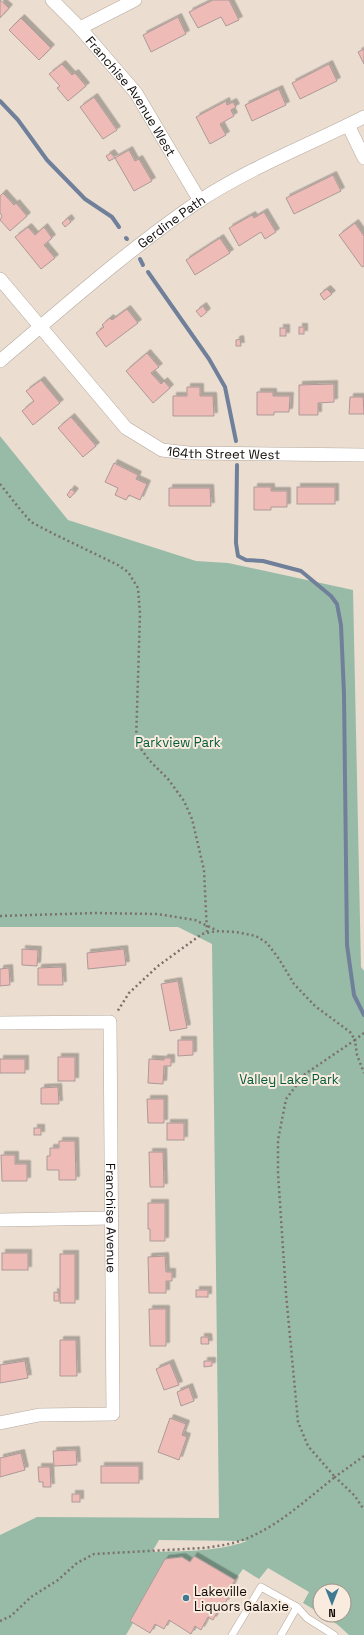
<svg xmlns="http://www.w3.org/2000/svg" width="364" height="1635" font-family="'Space Grotesk',sans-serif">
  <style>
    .green { fill: #98bba8; fill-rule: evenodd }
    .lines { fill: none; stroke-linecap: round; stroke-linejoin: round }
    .stream { stroke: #71809a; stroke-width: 4 }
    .building { fill: #efbbb7; stroke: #ac9998; filter: url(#shadow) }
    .service-casing { stroke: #b5a89d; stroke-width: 8 }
    .minor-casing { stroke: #b5a89d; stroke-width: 14 }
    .path { stroke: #7a7169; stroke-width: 2.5; stroke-dasharray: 2 3; stroke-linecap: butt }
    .service { stroke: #fff; stroke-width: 7 }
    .minor { stroke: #fff; stroke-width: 13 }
    .poi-dot { fill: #3f7992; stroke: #f9ebde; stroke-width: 1.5 }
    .labels { text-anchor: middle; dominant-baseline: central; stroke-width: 4; stroke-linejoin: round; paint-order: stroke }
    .street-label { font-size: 13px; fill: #0f0a07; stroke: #f9ebde }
    .park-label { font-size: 13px; fill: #045c3d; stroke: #f9ebde }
    .poi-label { font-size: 13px; fill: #0f0a07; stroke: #f9ebde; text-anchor: start }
  </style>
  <defs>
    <filter id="shadow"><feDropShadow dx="3.5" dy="-3.5" stdDeviation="0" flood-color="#0004"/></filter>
  </defs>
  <rect width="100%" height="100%" fill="#ebded1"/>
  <path class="green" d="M0,436L68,520L196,561L228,563L353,590L361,967L364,971V1635H349L338,1625L323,1615H344V1591H320V1613L303,1603L309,1592L268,1568L259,1579L243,1569L235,1580L194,1556L190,1562L165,1559L130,1621L133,1623L126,1635H0V1535L37,1517L219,1518L212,944L178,927H0ZM159,1540L246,1541H247C217,1552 183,1551 152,1552Z"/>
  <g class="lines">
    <g class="stream">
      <path d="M0,101L18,120L47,160L85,199L112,217L119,227"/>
      <path d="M126,238L127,239"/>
      <path d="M140,259L143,265"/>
      <path d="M148,272L209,359L225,387L236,441"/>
      <path d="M237,465L236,543L238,556L246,560L263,561L301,571L331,596L337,604L341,625L344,694L347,945L354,995L364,1015"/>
    </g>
  </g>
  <g class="building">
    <path d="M0,0L9,8L0,18Z"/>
    <path d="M213,0H229L239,20L226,26L221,17L198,28L189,12Z"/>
    <path d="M178,17L186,34L151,52L143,35Z"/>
    <path d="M21,18L51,48L39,60L9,30Z"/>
    <path d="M364,49V64L358,52Z"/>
    <path d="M62,64L72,75L75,73L86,86L68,101L57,88L60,86L49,74Z"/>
    <path d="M329,64L337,81L300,99L292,83Z"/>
    <path d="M279,89L286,105L252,121L245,105Z"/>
    <path d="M94,97L117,130L103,139L80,107Z"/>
    <path d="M226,101L227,105L233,102L236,107L231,110L234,116L220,124L226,135L210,144L196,117Z"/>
    <path d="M129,150L135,161L139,159L152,181L134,191L115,158Z"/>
    <path d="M111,153L115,158L109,161L106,156Z"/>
    <path d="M333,175L341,191L294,214L286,198Z"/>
    <path d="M3,193L14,205L16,203L27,216L10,231L0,220L2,216L0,213V196Z"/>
    <path d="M264,212L276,232L265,239L261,232L239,246L229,228L252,215L254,218Z"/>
    <path d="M68,218L71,222L65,227L62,223Z"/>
    <path d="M355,223L364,236V266L362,267L339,235Z"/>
    <path d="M28,227L35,235L44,227L52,238L44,245L55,258L41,269L15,237Z"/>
    <path d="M220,238L230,253L195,275L186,260Z"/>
    <path d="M327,289L332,294L324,300L320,294Z"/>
    <path d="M203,306L207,312L201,317L196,311Z"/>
    <path d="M127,309L138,323L106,347L96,333L104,327L102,325L110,318L112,320Z"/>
    <rect x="299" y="327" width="5" height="7"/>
    <rect x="280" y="328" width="6" height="8"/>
    <path d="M240,339L241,346H236V340Z"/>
    <path d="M147,353L159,367L151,373L161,384L164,381L170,388L153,403L126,371Z"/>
    <path d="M41,380L60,403L33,425L22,411L34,401L26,391Z"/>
    <path d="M334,384V402L318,403V415H299V385Z"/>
    <path d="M187,387H200V396H213L214,416H173V396H187Z"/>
    <path d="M257,392H273V396H290L289,412H274V415H257Z"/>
    <path d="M363,395L364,414H349L350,397H363Z"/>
    <path d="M71,417L96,446L83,457L58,428Z"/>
    <path d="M114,463L138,475L136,479L147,484L140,500L129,495L126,500L115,495L118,488L105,482Z"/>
    <path d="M254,487H271V491H287V507H271V510H254Z"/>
    <rect x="297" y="487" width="38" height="17"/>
    <path d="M169,488H210L211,506H169Z"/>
    <path d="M71,489L75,492L70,498L67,495Z"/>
    <path d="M22,949L38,950L37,966L22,965Z"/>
    <path d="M124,949L126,965L88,969L87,953Z"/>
    <path d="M62,967L63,985H38V968Z"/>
    <path d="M9,968L10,985L0,986V969Z"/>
    <path d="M178,981L187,1028L170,1031L161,984Z"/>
    <path d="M178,1040H193V1055L178,1056Z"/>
    <rect x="58" y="1057" width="17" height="24"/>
    <path d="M164,1058H171V1066H164L163,1084L148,1083L149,1059L164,1060Z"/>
    <rect x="0" y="1059" width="25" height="14"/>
    <path d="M58,1087L59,1104H41V1088Z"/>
    <path d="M147,1099H164V1123H148Z"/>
    <rect x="167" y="1123" width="17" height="17"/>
    <rect x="34" y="1128" width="7" height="7"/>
    <path d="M59,1141H75L76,1180H59V1170H47V1156H50V1148H59Z"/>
    <path d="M149,1152H163L164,1187H150Z"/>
    <path d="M1,1155H15V1164H27V1181H2Z"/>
    <path d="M148,1203H165V1241H150V1229H148Z"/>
    <rect x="2" y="1253" width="26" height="17"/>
    <rect x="60" y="1254" width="15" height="49"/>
    <path d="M165,1256L166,1272H172V1281H166V1293H149L148,1257Z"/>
    <rect x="196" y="1290" width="12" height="7"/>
    <path d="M54,1292L59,1293V1301H54Z"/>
    <path d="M149,1309H166V1346H150Z"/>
    <path d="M201,1337H208L209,1344H201Z"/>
    <path d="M60,1340H76L77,1376H60Z"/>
    <path d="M25,1361L28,1378L0,1383V1365Z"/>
    <path d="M204,1361H212V1366L204,1367Z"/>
    <path d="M170,1363L179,1385L164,1390L156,1369Z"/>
    <path d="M189,1387L194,1401L181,1406L177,1392Z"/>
    <path d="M170,1418L186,1424L182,1435L187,1437L179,1460L158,1452Z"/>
    <path d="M76,1450L77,1465L54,1466L53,1451Z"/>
    <path d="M21,1453L25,1470L0,1477V1458Z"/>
    <rect x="101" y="1466" width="38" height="17"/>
    <path d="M38,1467H50L51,1487H43V1482H39Z"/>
    <rect x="72" y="1494" width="8" height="8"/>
    <path d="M194,1556L235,1580L229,1592L231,1593L225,1603L223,1602L213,1620L208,1617L201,1630L195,1626L191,1634L169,1620L164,1629L155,1624L150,1633L130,1621L165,1559L182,1557L190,1562Z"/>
  </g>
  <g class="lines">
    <g class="service-casing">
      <g id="service">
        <path d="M232,1635L261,1587L297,1607L307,1618L334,1635"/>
        <path d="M281,1635L297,1607"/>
      </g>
    </g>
    <g class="minor-casing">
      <g id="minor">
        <path id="s1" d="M52,0L80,28L136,93L200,201"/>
        <path d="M80,28L135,0"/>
        <path d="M348,125L364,158"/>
        <path id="s2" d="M0,279L126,428L162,450L188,453L364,455"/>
        <path id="s3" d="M0,361C65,306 129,249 199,201C251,167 309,145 364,117"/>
        <path id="s4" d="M0,1023L110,1022L113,1414L39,1415L0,1423"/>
        <path d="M0,1220L112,1218"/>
      </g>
    </g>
    <g class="path">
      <path d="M0,484L19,508L31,522L54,534L118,565L128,572L138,588L140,614L136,742L149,760L168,779L184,801L192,819L204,870L207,932"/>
      <path d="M0,916L95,913L157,914L195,920L216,930"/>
      <path d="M364,1033L355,1040L357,1055L364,1073"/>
      <path d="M364,1456L335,1477L355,1496L364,1510"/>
      <path d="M0,1621L11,1616L31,1597L58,1580L77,1563L94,1554L203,1548C219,1546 235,1544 250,1537C282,1523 308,1498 335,1477L308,1446L298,1422L286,1294L278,1173V1140L286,1099L305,1074L355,1040L350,1032L315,1006L294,984L279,959L267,943L256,936L236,932L216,931L202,934L158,966L129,993L117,1012"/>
    </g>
    <use href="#service" class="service"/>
    <use href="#minor" class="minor"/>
  </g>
  <circle class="poi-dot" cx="186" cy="1598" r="4"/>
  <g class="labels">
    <g class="street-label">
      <text stroke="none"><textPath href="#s1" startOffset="125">Franchise Avenue West</textPath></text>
      <text stroke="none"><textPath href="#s3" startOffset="221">Gerdine Path</textPath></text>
      <text stroke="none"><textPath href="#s2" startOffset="299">164th Street West</textPath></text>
      <text stroke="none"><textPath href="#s4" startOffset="306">Franchise Avenue</textPath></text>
    </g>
    <g class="park-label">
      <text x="178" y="742">Parkview Park</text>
      <text x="289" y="1079">Valley Lake Park</text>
    </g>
    <g class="poi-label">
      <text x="194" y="1591">Lakeville<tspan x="194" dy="15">Liquors Galaxie</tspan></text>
    </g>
  </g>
  <g transform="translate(332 1603) rotate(180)"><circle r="19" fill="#f9ebde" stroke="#9b9188"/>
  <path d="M0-3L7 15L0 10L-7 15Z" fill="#3f7992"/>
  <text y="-6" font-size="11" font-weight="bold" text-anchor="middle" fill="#0f0a07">N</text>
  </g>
</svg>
